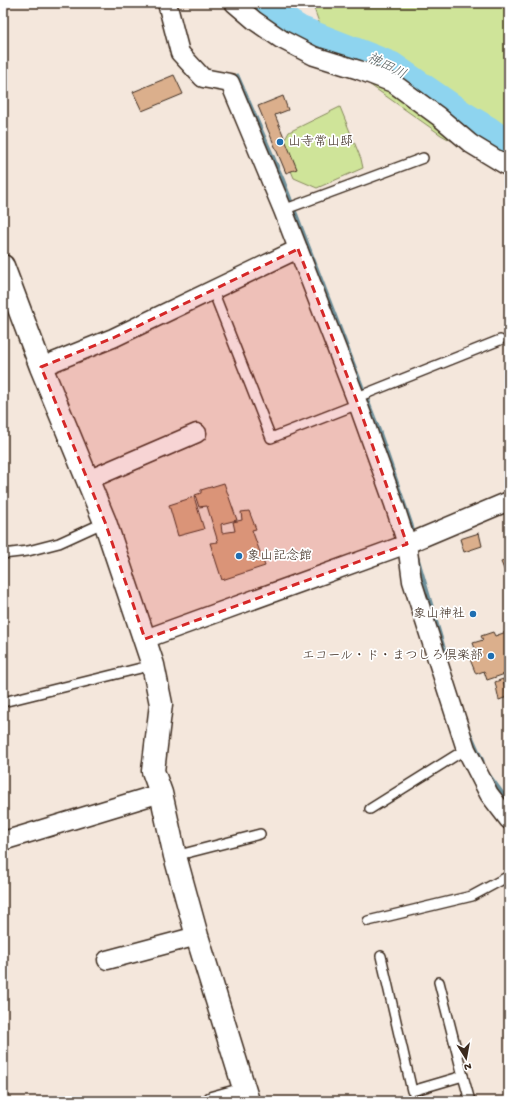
<svg xmlns="http://www.w3.org/2000/svg" width="512" height="1104" font-family="'Gochi Hand','Klee One',sans-serif">
  <style>
    .green { fill: #cfe499; stroke: #85875c }
    .lines { fill: none; stroke-linecap: round; stroke-linejoin: round }
    .stream { stroke: #6d909b; stroke-width: 5 }
    .river { stroke: #8ed4ef; stroke-width: 31 }
    .building { fill: #dbaf8c; stroke: #3b2a1e }
    .lane-casing { stroke: #3b2a1e; stroke-width: 12 }
    .street-casing { stroke: #3b2a1e; stroke-width: 21 }
    .secondary-casing { stroke: #3b2a1e; stroke-width: 25 }
    .lane { stroke: #fff; stroke-width: 9 }
    .street { stroke: #fff; stroke-width: 18 }
    .secondary { stroke: #fff; stroke-width: 22 }
    .marked { fill: #d62828; fill-opacity: 0.2; stroke: #d62828; stroke-width: 3; stroke-dasharray: 8 5; stroke-linejoin: round }
    .poi-dot { fill: #1f6fb2; stroke: #fff; stroke-width: 1.5 }
    .labels { text-anchor: middle; dominant-baseline: central; stroke-width: 3.5; stroke-linejoin: round; paint-order: stroke }
    .poi-label { font-size: 13px; fill: #3b2a1e; stroke: #fff; text-anchor: start }
    .water-label { font-size: 14px; font-style: italic; fill: #545d5d; stroke: #fff }
  </style>
  <rect width="100%" height="100%" fill="#f4e7dc"/>
  <filter id="ink" filterUnits="userSpaceOnUse"><feTurbulence type="fractalNoise" baseFrequency=".025" numOctaves="2"/><feDisplacementMap in="SourceGraphic" scale="8" xChannelSelector="R" yChannelSelector="G"/><feConvolveMatrix kernelMatrix="1 2 1 2 8 2 1 2 1" color-interpolation-filters="sRGB"/></filter>
  <g filter="url(#ink)">
    <g class="green">
      <path d="M312,3H509V172L441,135L332,58Z"/>
      <path d="M340,107L361,159L363,168L317,188L294,178L281,147L289,132Z"/>
    </g>
    <g class="lines">
      <g class="stream">
        <path d="M237,76L282,179L379,432L411,525L413,534"/>
        <path d="M417,558L445,654"/>
        <path d="M469,732L482,761"/>
        <path d="M489,776L509,803"/>
      </g>
      <path class="river" d="M254,3L299,31L391,67L462,116L487,131L509,147"/>
    </g>
    <g class="building">
      <path d="M174,75L183,94L142,111L133,92Z"/>
      <path d="M283,96L288,110L275,115L297,169L286,173L258,106Z"/>
      <path d="M224,483L237,520L221,524L222,533L235,531L233,522L242,520L241,512L249,511L256,529L252,530L265,566L222,580L210,543L218,542L207,506L199,507L195,495L201,493V490Z"/>
      <path d="M194,497L204,529L178,536L169,505Z"/>
      <path d="M479,533L482,546L464,552L460,539Z"/>
      <path d="M509,559V578L508,579L501,562Z"/>
      <path d="M509,631V677L507,678L505,674L487,680L484,671L476,674L469,657L477,654L473,643L483,640L481,636L493,632L495,636Z"/>
      <path d="M503,679L507,697L499,700L495,682Z"/>
    </g>
    <g class="lines">
      <g class="lane-casing">
        <g id="lane">
          <path d="M283,210L423,158"/>
          <path d="M213,291L271,438L358,404"/>
          <path d="M355,398L500,340"/>
          <path d="M3,554L28,551L59,543L105,522"/>
          <path d="M3,702L153,665"/>
          <path d="M370,809L466,749"/>
          <path d="M175,856L260,834"/>
          <path d="M368,921L472,896L509,876"/>
          <path d="M381,956L412,1091L463,1076L470,1101"/>
          <path d="M439,982L463,1076"/>
        </g>
      </g>
      <g class="street-casing">
        <g id="street">
          <path d="M167,3L180,53L203,78L230,83L283,210L358,404L394,504L407,544L412,581L466,749L489,794L509,820"/>
          <path d="M234,3L255,21L281,39L314,56L359,70L393,83L438,116L471,144L509,167"/>
          <path d="M41,367L113,338L298,249"/>
          <path d="M88,480L197,433"/>
          <path d="M145,639L407,544L509,501"/>
          <path d="M3,841L161,793"/>
          <path d="M107,960L197,936"/>
          <path d="M212,1101L245,1092"/>
        </g>
      </g>
      <g class="secondary-casing">
        <path id="secondary" d="M3,266L41,367L105,522L153,665L161,704L153,771L161,793L175,856L197,936L248,1101"/>
      </g>
      <use href="#lane" class="lane"/>
      <use href="#street" class="street"/>
      <use href="#secondary" class="secondary"/>
    </g>
  </g>
  <path class="marked" d="M298,249L358,404L407,544L145,639L105,522L41,367L113,338Z"/>
  <g class="poi-dot">
    <circle cx="280" cy="142" r="4"/>
    <circle cx="239" cy="556" r="4"/>
    <circle cx="473" cy="614" r="4"/>
    <circle cx="491" cy="656" r="4"/>
  </g>
  <g class="labels">
    <g class="poi-label">
      <text x="288" y="142">山寺常山邸</text>
      <text x="247" y="556">象山記念館</text>
      <text x="465" y="614" text-anchor="end">象山神社</text>
      <text x="483" y="656" text-anchor="end">エコール・ド・まつしろ倶楽部</text>
    </g>
    <g class="water-label">
      <text transform="translate(386 67) rotate(27)">神田川</text>
    </g>
  </g>
  <rect width="512" height="1104" fill="none" stroke="#fff" stroke-width="16"/>
  <rect x="8" y="8" width="496" height="1088" fill="none" stroke="#3b2a1e" stroke-width="1.5" filter="url(#ink)"/>
  <g transform="translate(466 1058) rotate(169)" stroke="#ffffff" stroke-width="3" paint-order="stroke">
  <path d="M0-3L7 15L0 10L-7 15Z" fill="#3b2a1e"/>
  <text y="-6" font-size="11" font-weight="bold" text-anchor="middle" fill="#3b2a1e">N</text>
  </g>
</svg>
